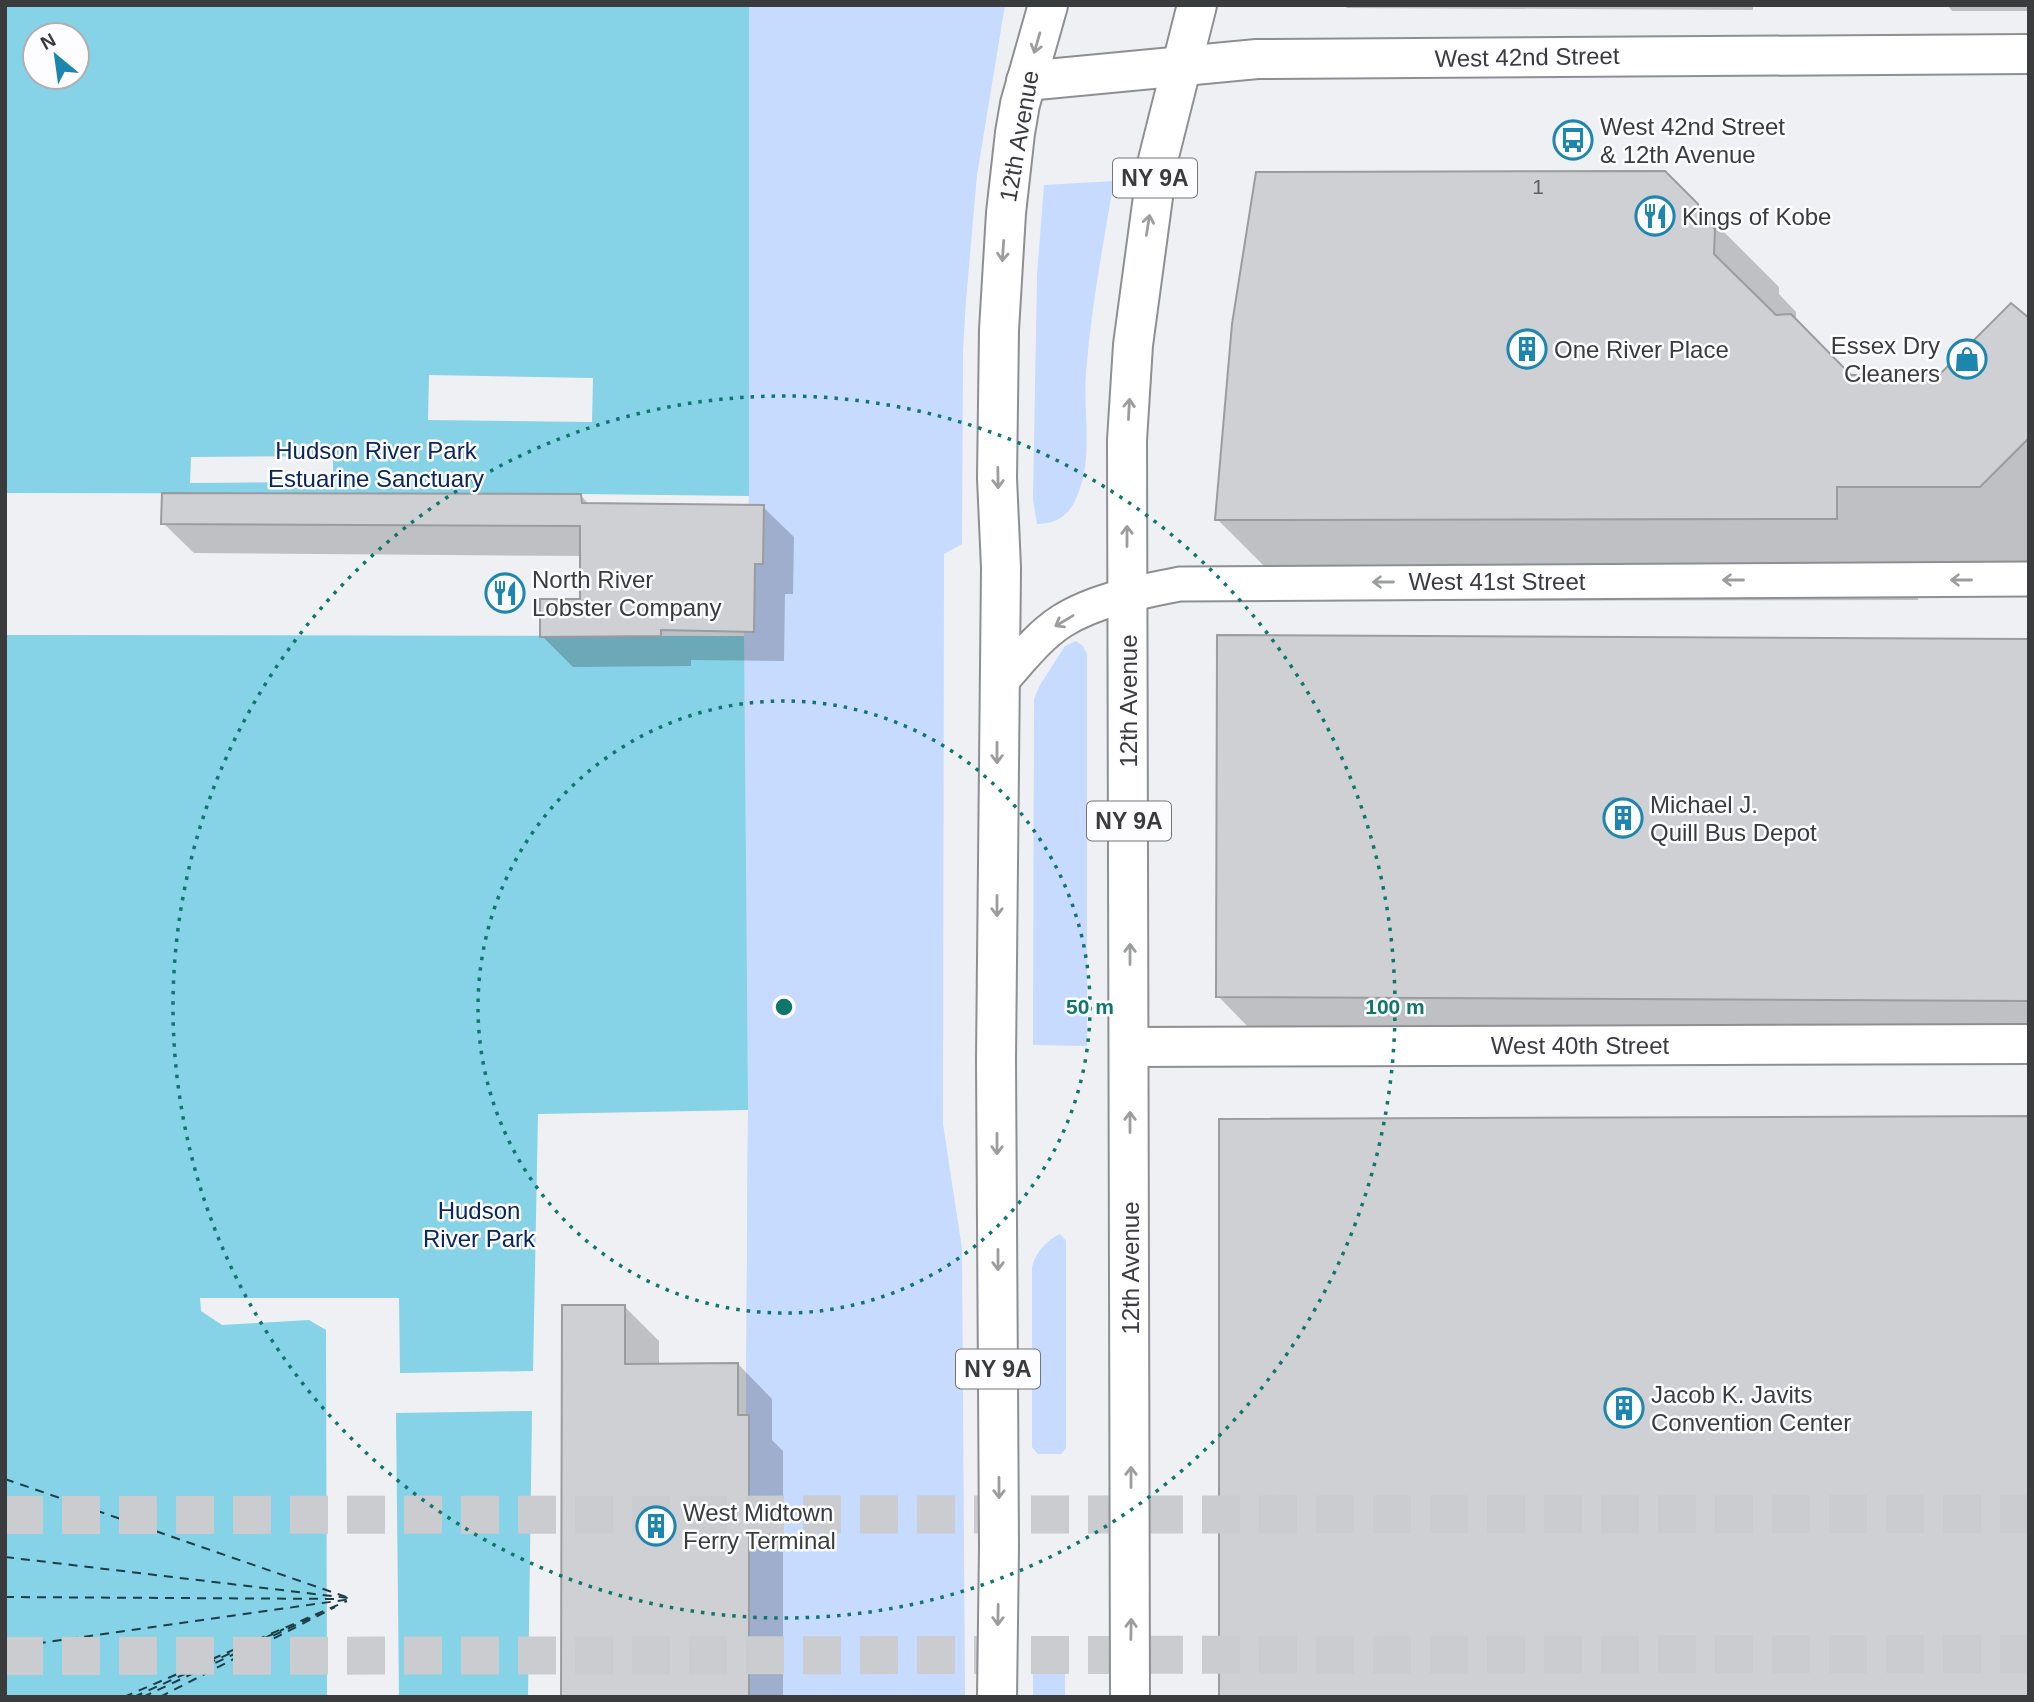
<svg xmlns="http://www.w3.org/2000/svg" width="2034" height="1702" font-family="Arial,sans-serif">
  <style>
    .green { fill: #c7daff; fill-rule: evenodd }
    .water { fill: #86d2e6; fill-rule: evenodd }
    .pier { fill: #eef0f4 }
    .shadow { fill: #0003 }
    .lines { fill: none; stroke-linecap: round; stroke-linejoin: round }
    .ferry { stroke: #1b3f48; stroke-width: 2; stroke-dasharray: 9 7; stroke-linecap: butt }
    .building { fill: #ced0d4; stroke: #9a9c9f; stroke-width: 2 }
    .motorway-tunnel { stroke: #cacccf; stroke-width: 38; stroke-dasharray: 38 19; stroke-linecap: butt }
    .minor-casing { stroke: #8d8f92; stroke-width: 37 }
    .primary-casing { stroke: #8d8f92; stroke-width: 42 }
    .trunk-casing { stroke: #8d8f92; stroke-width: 42 }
    .minor { stroke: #fff; stroke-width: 33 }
    .primary { stroke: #fff; stroke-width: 38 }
    .trunk { stroke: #fff; stroke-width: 38 }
    .oneway { stroke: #9c9d9e }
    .ring { fill: none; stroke: #0f766e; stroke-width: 3.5; stroke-dasharray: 3.5 7 }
    .labels { text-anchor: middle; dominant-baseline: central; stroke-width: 5; stroke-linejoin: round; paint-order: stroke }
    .number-label { font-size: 21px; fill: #5f6062 }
    .shield { fill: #fdfdff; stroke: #747576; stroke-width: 2 }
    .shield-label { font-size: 23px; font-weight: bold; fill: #3a3b3c }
    .street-label { font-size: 24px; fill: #3a3b3c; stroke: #fdfdff }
    .poi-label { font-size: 24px; fill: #3a3b3c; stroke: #fdfdff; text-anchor: start }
    .park-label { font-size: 24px; fill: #0a2560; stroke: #fdfdff }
    .centre { fill: #0f766e; stroke: #fdfdff; stroke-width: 3.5 }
    .ring-label { font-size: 21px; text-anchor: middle; font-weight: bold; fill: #0f766e; stroke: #fdfdff; stroke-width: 5; stroke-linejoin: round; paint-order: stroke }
  </style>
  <rect width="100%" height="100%" fill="#eef0f4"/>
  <g class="green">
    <path d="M5,5H1005L977,175L966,300L963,351L962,544L944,554L943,1124L962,1249L965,1697H5ZM35,35H77V77H35Z"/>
    <path d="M1114,181C1103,244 1091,309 1086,373C1083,412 1093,454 1079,491C1072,512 1060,524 1037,524L1033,499L1037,276L1044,185Z"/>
    <path d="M1076,641L1083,646L1087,654V1046L1033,1045L1034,699L1040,685L1065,646Z"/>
    <path d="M1060,1234L1066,1241V1448L1061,1454H1038L1032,1447V1267C1035,1253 1047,1240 1060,1234Z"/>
    <path d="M1033,1642L1065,1643V1697H1033Z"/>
  </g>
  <path class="water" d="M5,5H749V505L744,636L748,1110L744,1697H5ZM35,35H77V77H35Z"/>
  <g class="pier">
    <path d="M429,375L593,378L592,422L428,420Z"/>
    <path d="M333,456V482L190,483L191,457Z"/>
    <path d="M5,493L581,494L749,496L744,636L5,635Z"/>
    <path d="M748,1110L744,1697H528L532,1411L396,1413L399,1697H327L326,1330L309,1320L222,1325L201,1311L200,1298H399L400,1373L533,1371L538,1114Z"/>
  </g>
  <g class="shadow">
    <path d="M1344,5H1753V10L1347,8Z"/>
    <path d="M1947,5H2029V11H1952Z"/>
    <path d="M1697,205L1779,287V294L1796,312V321L1852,377L1941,376L2029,320V568H1918V600L1299,601L1217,519Z"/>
    <path d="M580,495L590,505L763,507L794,537L793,594H785L784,661L691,660V666L573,667L542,636L581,601L582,556L194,553L163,523Z"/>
    <path d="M2029,641V1034L1252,1031L1218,996Z"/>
    <path d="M624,1306L659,1341V1365L738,1364L772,1399V1440L783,1451V1697H563Z"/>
  </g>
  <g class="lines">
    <g class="ferry">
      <path d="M5,1479L352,1599"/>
      <path d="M5,1557L348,1598"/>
      <path d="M5,1597L340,1599"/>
      <path d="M5,1648L351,1599"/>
      <path d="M124,1697L347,1601"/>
      <path d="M134,1697L284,1629"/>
      <path d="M143,1697L319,1614"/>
      <path d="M160,1697L335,1607"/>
    </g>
  </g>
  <g class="building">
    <path d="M1665,171L1698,204V211L1715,229L1714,254L1776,315L1791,314L1851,375L1940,374L2011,303L2029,318V438L1980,487H1837V519L1215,520L1232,324L1256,172Z"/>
    <path d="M162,493L581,494L582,503L764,505L763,564H755L754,632L661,630V636L540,637V599H580V526L161,524Z"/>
    <path d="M1217,635L2029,639V1001L1216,997Z"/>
    <path d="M2029,1116V1697H1219V1119Z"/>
    <path d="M562,1305H625V1364L738,1363V1415H749V1697H561Z"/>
  </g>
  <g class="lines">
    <g class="motorway-tunnel">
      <path d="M5,1515L2029,1514"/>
      <path d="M5,1656L2029,1654"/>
    </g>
    <g class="minor-casing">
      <path id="minor" d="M998,685C1018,663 1037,637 1062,621C1095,600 1143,591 1180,584L2029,579"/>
    </g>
    <g class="primary-casing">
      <g id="primary">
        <path d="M1026,81L1257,59L2029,54"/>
        <path d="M1130,1047L2029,1044"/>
      </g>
    </g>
    <g class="trunk-casing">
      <g id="trunk">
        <path d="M997,1697L999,1547L996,1060L1001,568L997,478L999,330L1006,213L1015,133L1020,104L1048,5"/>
        <path d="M1130,1697L1127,440L1133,345L1158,160L1197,5"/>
      </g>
    </g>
    <use href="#minor" class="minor"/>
    <use href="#primary" class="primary"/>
    <use href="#trunk" class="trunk"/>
  </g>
  <defs><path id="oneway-shaft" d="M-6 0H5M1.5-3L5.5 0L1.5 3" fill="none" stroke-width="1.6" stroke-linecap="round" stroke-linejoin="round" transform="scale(1.75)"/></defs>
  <g class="oneway">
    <use href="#oneway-shaft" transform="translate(1037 43) rotate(106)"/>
    <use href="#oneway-shaft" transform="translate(1148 225) rotate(-81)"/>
    <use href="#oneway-shaft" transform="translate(1003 251) rotate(94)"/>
    <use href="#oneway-shaft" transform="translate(1129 409) rotate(-87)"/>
    <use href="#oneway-shaft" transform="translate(998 478) rotate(89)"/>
    <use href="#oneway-shaft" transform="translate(1127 536) rotate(-90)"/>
    <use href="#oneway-shaft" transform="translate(1733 580) rotate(180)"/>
    <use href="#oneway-shaft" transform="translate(1961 580) rotate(180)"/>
    <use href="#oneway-shaft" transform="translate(1383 582) rotate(180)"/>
    <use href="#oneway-shaft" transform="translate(1064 621) rotate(149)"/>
    <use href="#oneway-shaft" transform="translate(997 753) rotate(90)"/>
    <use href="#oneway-shaft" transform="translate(997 906) rotate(90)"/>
    <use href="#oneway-shaft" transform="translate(1130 954) rotate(-90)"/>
    <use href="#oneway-shaft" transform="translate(1130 1122) rotate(-90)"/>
    <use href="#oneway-shaft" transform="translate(997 1144) rotate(90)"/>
    <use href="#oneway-shaft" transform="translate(998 1260) rotate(90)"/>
    <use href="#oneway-shaft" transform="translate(1131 1477) rotate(-90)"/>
    <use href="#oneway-shaft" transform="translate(999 1488) rotate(90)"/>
    <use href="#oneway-shaft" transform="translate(998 1615) rotate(91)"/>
    <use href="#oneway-shaft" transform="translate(1131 1629) rotate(-89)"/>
  </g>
  <g class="ring">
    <circle cx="784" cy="1007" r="306"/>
    <circle cx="784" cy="1007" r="611"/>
  </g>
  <defs>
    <g id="bus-ring" transform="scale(2.0125)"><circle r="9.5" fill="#fdfdff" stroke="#1d86ae" stroke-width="1.5"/><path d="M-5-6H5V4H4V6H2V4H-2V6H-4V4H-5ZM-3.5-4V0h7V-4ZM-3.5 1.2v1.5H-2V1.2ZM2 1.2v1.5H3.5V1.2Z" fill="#1d86ae"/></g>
    <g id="restaurant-ring" transform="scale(2.0125)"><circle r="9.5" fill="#fdfdff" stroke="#1d86ae" stroke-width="1.5"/><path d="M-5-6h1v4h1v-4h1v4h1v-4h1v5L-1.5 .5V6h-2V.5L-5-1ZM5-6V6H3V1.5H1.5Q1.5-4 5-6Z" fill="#1d86ae"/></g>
    <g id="building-ring" transform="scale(2.0125)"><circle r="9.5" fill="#fdfdff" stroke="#1d86ae" stroke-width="1.5"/><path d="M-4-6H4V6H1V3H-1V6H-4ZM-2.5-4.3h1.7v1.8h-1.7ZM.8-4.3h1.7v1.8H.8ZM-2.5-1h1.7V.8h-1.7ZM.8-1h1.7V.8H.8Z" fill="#1d86ae"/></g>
    <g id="shop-ring" transform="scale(2.0125)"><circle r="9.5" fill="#fdfdff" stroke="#1d86ae" stroke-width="1.5"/><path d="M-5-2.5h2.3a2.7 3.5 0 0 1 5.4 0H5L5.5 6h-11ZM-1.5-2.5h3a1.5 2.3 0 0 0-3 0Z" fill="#1d86ae"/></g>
  </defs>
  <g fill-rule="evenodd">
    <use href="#bus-ring" x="1573" y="140"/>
    <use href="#restaurant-ring" x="1655" y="216"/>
    <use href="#building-ring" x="1527" y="349"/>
    <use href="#shop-ring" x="1967" y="359"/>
    <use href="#restaurant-ring" x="505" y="593"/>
    <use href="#building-ring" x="1623" y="818"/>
    <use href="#building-ring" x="1624" y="1408"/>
    <use href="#building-ring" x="656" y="1526"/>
  </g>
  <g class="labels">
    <g class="number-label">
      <text x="1538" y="186">1</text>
    </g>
    <g class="shield">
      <rect x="1113" y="158.5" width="84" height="39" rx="5"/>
      <rect x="1087" y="801.5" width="84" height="39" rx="5"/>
      <rect x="956" y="1349.5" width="84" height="39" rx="5"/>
    </g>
    <g class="shield-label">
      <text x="1155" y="178">NY 9A</text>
      <text x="1129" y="821">NY 9A</text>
      <text x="998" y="1369">NY 9A</text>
    </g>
    <g class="street-label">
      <text transform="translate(1527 57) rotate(-1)">West 42nd Street</text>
      <text transform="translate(1019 136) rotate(-80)">12th Avenue</text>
      <text x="1497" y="581">West 41st Street</text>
      <text transform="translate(1128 701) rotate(-90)">12th Avenue</text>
      <text x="1580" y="1045">West 40th Street</text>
      <text transform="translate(1130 1268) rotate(-90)">12th Avenue</text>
    </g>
    <g class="poi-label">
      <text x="1600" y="126">West 42nd Street<tspan x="1600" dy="28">&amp; 12th Avenue</tspan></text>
      <text x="1682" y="216">Kings of Kobe</text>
      <text x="1940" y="345" text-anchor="end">Essex Dry<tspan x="1940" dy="28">Cleaners</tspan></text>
      <text x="1554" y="349">One River Place</text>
      <text x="532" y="579">North River<tspan x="532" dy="28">Lobster Company</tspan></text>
      <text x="1650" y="804">Michael J.<tspan x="1650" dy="28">Quill Bus Depot</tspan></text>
      <text x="1651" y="1394">Jacob K. Javits<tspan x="1651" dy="28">Convention Center</tspan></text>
      <text x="683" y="1512">West Midtown<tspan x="683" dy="28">Ferry Terminal</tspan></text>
    </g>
    <g class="park-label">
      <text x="376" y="450">Hudson River Park<tspan x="376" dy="28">Estuarine Sanctuary</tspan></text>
      <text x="479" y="1210">Hudson<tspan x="479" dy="28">River Park</tspan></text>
    </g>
  </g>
  <circle cx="784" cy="1007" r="10" class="centre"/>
  <g class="ring-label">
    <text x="1090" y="1014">50 m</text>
    <text x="1395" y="1014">100 m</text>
  </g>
  <rect width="2034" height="1702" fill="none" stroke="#3a3b3c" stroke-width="14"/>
  <g transform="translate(56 56) rotate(331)"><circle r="33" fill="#fdfdff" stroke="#afafb1" stroke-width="2"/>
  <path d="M0-5L12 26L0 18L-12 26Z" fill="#1d86ae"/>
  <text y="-10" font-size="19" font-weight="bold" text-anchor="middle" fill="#3a3b3c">N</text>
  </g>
</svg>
